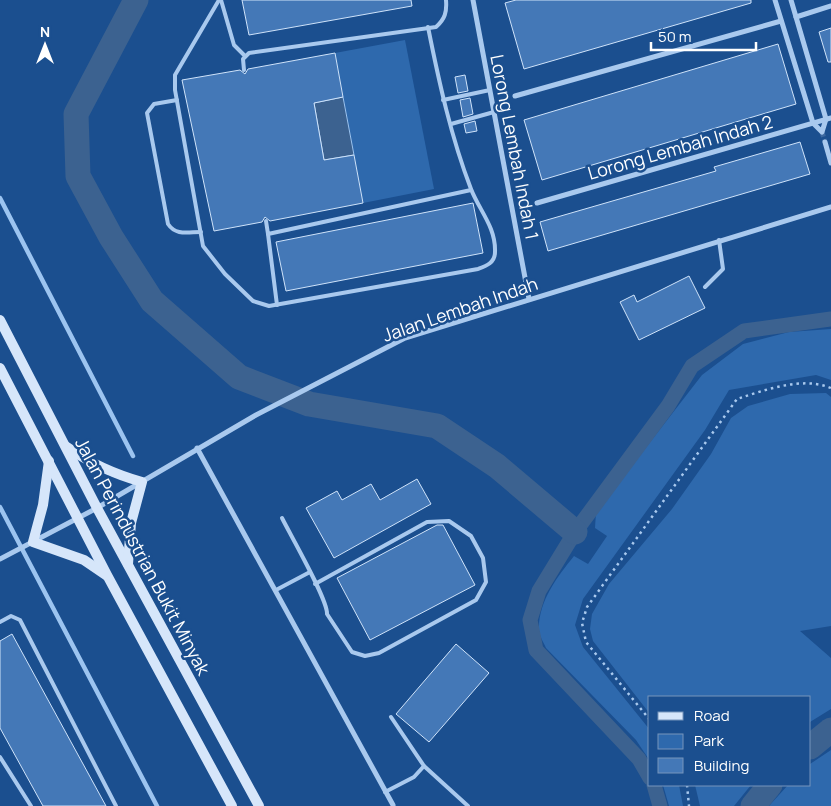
<svg xmlns="http://www.w3.org/2000/svg" width="831" height="806" font-family="Manrope,sans-serif">
  <style>
    .green { fill: #2e69ad }
    .water { fill: #3c6290; stroke: #9cc4f0 }
    .lines { fill: none; stroke-linecap: round; stroke-linejoin: round }
    .stream { stroke: #9cc4f0; stroke-width: 4.5 }
    .canal { stroke: #3c6290; stroke-width: 15 }
    .river { stroke: #3c6290; stroke-width: 25 }
    .building { fill: #4478b7; stroke: #cfe3fa }
    .street-tunnel { stroke: #3d69a0; stroke-width: 5; stroke-dasharray: 5 2.5; stroke-linecap: butt }
    .path { stroke: #a9c9ee; stroke-width: 2.5; stroke-dasharray: 2.5 4; stroke-linecap: butt }
    .lane { stroke: #a9c9ee; stroke-width: 4 }
    .street { stroke: #a9c9ee; stroke-width: 5 }
    .secondary { stroke: #d6e6fa; stroke-width: 10 }
    .labels { text-anchor: middle; dominant-baseline: central; stroke-width: 5; stroke-linejoin: round; paint-order: stroke }
    .street-label { font-size: 18px; fill: #fff; stroke: #1b4f8f }
  </style>
  <rect width="100%" height="100%" fill="#1b4f8f"/>
  <g class="green">
    <path d="M405,40L434,189L363,203L335,53Z"/>
    <path d="M831,329V380L816,375L729,390L705,430L583,599L575,625L583,647L650,730V761L636,740L546,648C544,643 539,636 539,630C538,602 557,577 574,556L588,564L607,536L595,528L596,512L702,375L743,344L789,332Z"/>
    <path d="M826,393L831,397V626L800,631L831,658V709L810,722V697H650V714L593,641L590,629L592,614L609,584L672,509L711,454L731,418L748,406L790,394Z"/>
    <path d="M831,750V806H769L788,785H810V764Z"/>
    <path d="M663,785H679L683,806H669Z"/>
    <path d="M695,785H751L734,806H700Z"/>
  </g>
  <path class="water" d="M343,97L354,155L324,160L314,103Z"/>
  <g class="lines">
    <g class="stream">
      <path d="M0,198L133,456"/>
      <path d="M0,507L157,806"/>
    </g>
    <g class="canal">
      <path d="M650,778L639,759L536,650L530,620L539,591L575,532L668,406L692,366L744,331L831,319"/>
      <path d="M654,785L660,806"/>
    </g>
    <g class="river">
      <path d="M136,0L76,114L78,176L111,237L152,301L239,377L309,404L437,426L497,466L575,532"/>
      <path d="M810,747L831,730"/>
      <path d="M753,806L770,785"/>
    </g>
  </g>
  <g class="building">
    <path d="M242,0H411L412,6L249,35Z"/>
    <path d="M516,0H751V3L524,69L505,3Z"/>
    <path d="M831,28V62H828L819,32Z"/>
    <path d="M778,44L796,104L542,180L524,120Z"/>
    <path d="M335,53L343,97L314,103L324,160L354,155L363,203L270,221L265,217L262,222L214,231L182,80L240,70L245,74L248,69Z"/>
    <path d="M465,75L468,91L458,93L455,77Z"/>
    <path d="M470,98L473,114L463,117L460,100Z"/>
    <path d="M475,121L477,131L466,133L464,124Z"/>
    <path d="M800,142L810,174L548,251L540,222L716,171L714,167Z"/>
    <path d="M473,203L483,253L286,291L276,242Z"/>
    <path d="M689,276L705,308L639,340L620,302L634,295L637,302Z"/>
    <path d="M417,479L431,504L334,558L306,508L337,491L342,500L371,484L380,500Z"/>
    <path d="M437,525H443L475,585L370,640L337,578Z"/>
    <path d="M12,634L106,806H43L0,728V641Z"/>
    <path d="M456,644L489,673L429,742L396,714Z"/>
  </g>
  <g class="lines">
    <path class="street-tunnel" d="M822,132L825,142"/>
    <g class="path">
      <path d="M650,720L586,642L582,623L587,607L737,399C765,390 802,376 831,388"/>
      <path d="M687,785L689,806"/>
    </g>
    <g class="lane">
      <path d="M219,0L175,75V90L203,246L225,274L253,301L269,306L478,269C486,266 495,263 495,252C496,227 479,210 471,189C451,137 439,82 428,27"/>
      <path d="M221,0L234,45L245,56"/>
      <path d="M244,70L243,59L249,53L436,27C445,19 447,12 446,0"/>
      <path d="M177,100L154,104L147,113L168,224C176,236 188,232 201,232"/>
      <path d="M443,100L490,90"/>
      <path d="M451,124L494,112"/>
      <path d="M266,221L268,234L471,190"/>
      <path d="M268,234L277,305"/>
      <path d="M705,287L723,269L719,240"/>
      <path d="M282,518C291,536 328,600 327,614L352,652L365,656L379,653L476,600L486,582L483,558L471,536L449,521L427,522L315,584"/>
      <path d="M276,590L310,572"/>
      <path d="M0,622L11,616L20,620L116,806"/>
      <path d="M0,757L31,806"/>
      <path d="M424,766L468,806"/>
      <path d="M385,792L414,777L424,766L391,717"/>
    </g>
    <g class="street">
      <path d="M473,0L529,299"/>
      <path d="M775,0L813,123L822,132L826,119L791,0"/>
      <path d="M796,17L831,6"/>
      <path d="M515,96L781,21"/>
      <path d="M825,142L831,163"/>
      <path d="M537,203L831,118"/>
      <path d="M197,448L393,805"/>
      <path d="M0,559L97,508L256,415L405,338L831,207"/>
    </g>
    <g class="secondary">
      <path d="M0,320L97,508L259,806"/>
      <path d="M0,368L107,575L232,806"/>
      <path d="M67,447C91,464 114,474 142,482L131,523L128,564"/>
      <path d="M49,461L43,505L33,542L84,560L106,575"/>
    </g>
  </g>
  <g class="labels">
    <g class="street-label">
      <text transform="translate(515 147) rotate(79)">Lorong Lembah Indah 1</text>
      <text transform="translate(680 147) rotate(-16)">Lorong Lembah Indah 2</text>
      <text transform="translate(460 309) rotate(-19)">Jalan Lembah Indah</text>
      <text transform="translate(143 556) rotate(62)">Jalan Perindustrian Bukit Minyak</text>
    </g>
  </g>
  <rect x="648" y="696" width="162" height="90" fill="#1b4f8f" stroke="#7695bc"/>
  <rect x="658" y="712" width="25" height="8" fill="#d6e6fa" stroke="#7695bc"/>
  <text x="694" y="721" font-size="15" fill="#ffffff">Road</text>
  <rect x="658" y="734" width="25" height="15" fill="#2e69ad" stroke="#7695bc"/>
  <text x="694" y="746" font-size="15" fill="#ffffff">Park</text>
  <rect x="658" y="758" width="25" height="15" fill="#4478b7" stroke="#7695bc"/>
  <text x="694" y="771" font-size="15" fill="#ffffff">Building</text>
  <g transform="translate(45 45)" stroke="#1b4f8f" stroke-width="4" paint-order="stroke">
  <path d="M0-4L9 19L0 12L-9 19Z" fill="#ffffff"/>
  <text y="-8" font-size="14" font-weight="bold" text-anchor="middle" fill="#ffffff">N</text>
  </g>
  <path d="M651 42v8h105v-8" fill="none" stroke="#ffffff" stroke-width="2.5"/>
  <text x="658" y="42" font-size="15" fill="#ffffff" stroke="#1b4f8f" stroke-width="4" paint-order="stroke">50 m</text>
</svg>
